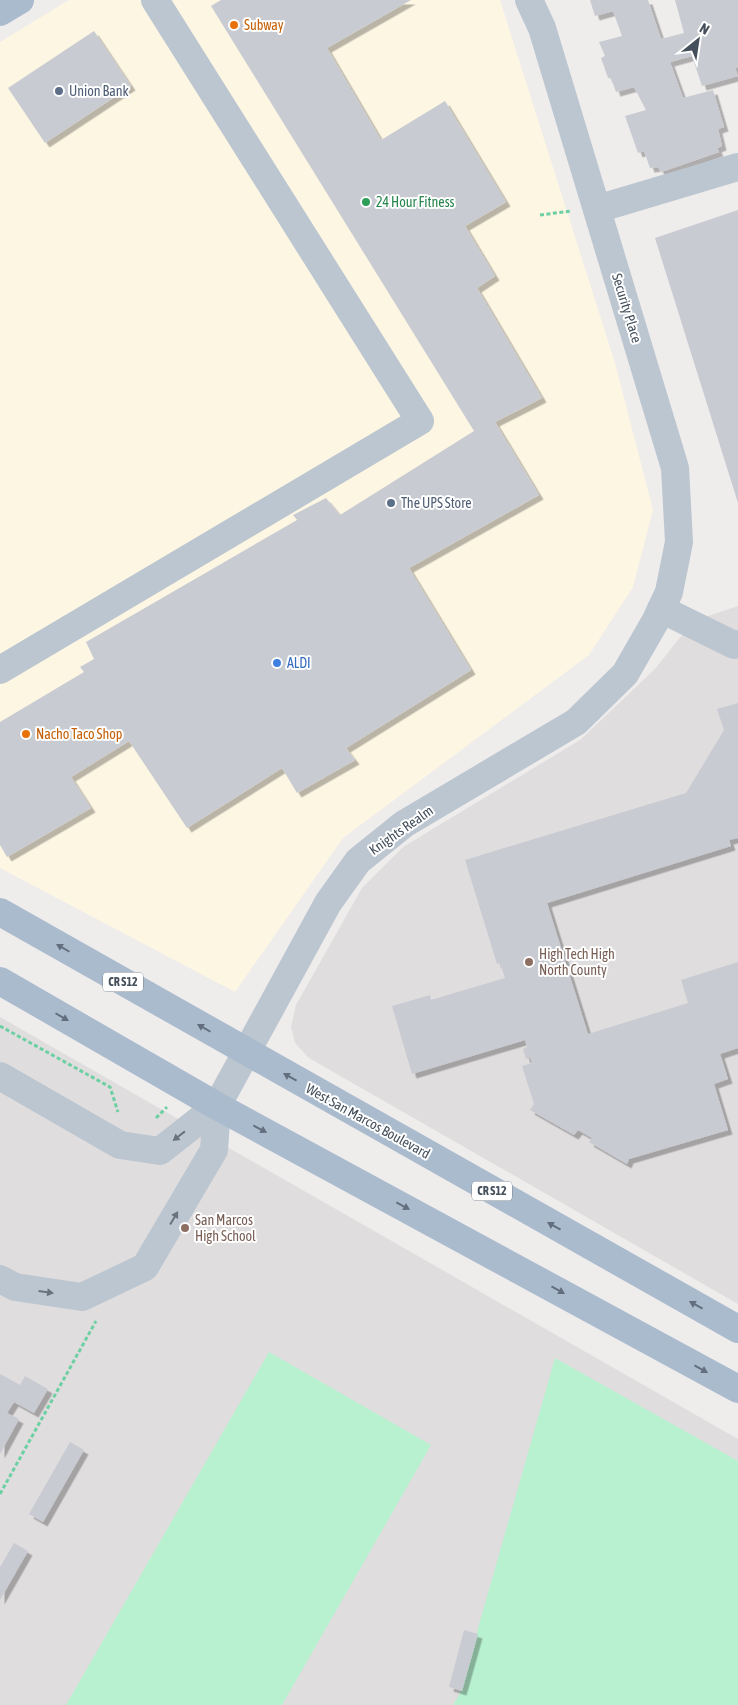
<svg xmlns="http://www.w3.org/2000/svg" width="738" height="1705" font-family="'Asap Condensed',sans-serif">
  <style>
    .commercial { fill: #fdf6e3 }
    .education { fill: #e0ddde }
    .grass { fill: #b7f1cf }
    .building { fill: #c9cbd2; filter: url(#shadow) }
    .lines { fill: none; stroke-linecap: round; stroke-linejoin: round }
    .path { stroke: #6dd0a3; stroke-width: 3; stroke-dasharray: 4 2.5; stroke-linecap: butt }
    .minor { stroke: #bcc6d0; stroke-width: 28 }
    .major { stroke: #aabbce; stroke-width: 28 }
    .oneway { fill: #636f7e }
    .oneway2 { fill: #68737e }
    .food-dot { fill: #e8710a; stroke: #fff; stroke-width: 2 }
    .service-dot { fill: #5c6f8a; stroke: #fff; stroke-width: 2 }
    .leisure-dot { fill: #2e9e5b; stroke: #fff; stroke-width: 2 }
    .shop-dot { fill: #3f7fe0; stroke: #fff; stroke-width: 2 }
    .education-dot { fill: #8d6e63; stroke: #fff; stroke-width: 2 }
    .labels { text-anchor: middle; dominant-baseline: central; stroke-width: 4; stroke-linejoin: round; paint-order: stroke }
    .shield { fill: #fff; stroke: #7c848c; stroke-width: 1 }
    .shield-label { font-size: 12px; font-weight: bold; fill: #444f5b }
    .food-label { font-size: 14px; fill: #c56008; stroke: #fff; text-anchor: start }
    .service-label { font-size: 14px; fill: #4e5e75; stroke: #fff; text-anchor: start }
    .leisure-label { font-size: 14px; fill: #27864d; stroke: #fff; text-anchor: start }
    .street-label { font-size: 14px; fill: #444f5b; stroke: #fff }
    .shop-label { font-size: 14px; fill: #366cbe; stroke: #fff; text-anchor: start }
    .education-label { font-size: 14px; fill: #785e54; stroke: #fff; text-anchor: start }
  </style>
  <defs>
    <filter id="shadow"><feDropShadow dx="4.5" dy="4.5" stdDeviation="0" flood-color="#0004"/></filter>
  </defs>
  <rect width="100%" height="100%" fill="#efecec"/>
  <path class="commercial" d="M69,0H500L615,363L653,510L633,587L589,655L343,838L235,992L0,868V42Z"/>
  <g class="education">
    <path d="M738,606V1304L309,1058L295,1043L291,1027L296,1005L362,888L403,847L580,740L655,669L693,621Z"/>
    <path d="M0,1017L738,1439V1705H0Z"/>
  </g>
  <g class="grass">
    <path d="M269,1352L431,1445L282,1705H66Z"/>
    <path d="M555,1358L738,1461V1705H453L459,1695Z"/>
  </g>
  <g class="building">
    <path d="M221,0H411L327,48L381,140L445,101L506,202L465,226L495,276L477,288L542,398L495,422L539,495L409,568L471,670L346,748L355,760L297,793L282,768L187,828L129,741L71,777L91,808L7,857L0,845V722L84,672L80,667L94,659L86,642L297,520L293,515L326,498L340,515L474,431L211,6Z"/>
    <path d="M590,0H648L661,39L684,33L675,0H738V67L735,68L738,76L702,86L692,56L670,62L683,98L713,90L724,127L718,129L722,146L717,148L719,152L661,172L658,167L650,168L644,151L638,153L625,116L646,110L634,87L616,92L611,78H608L601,58L605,56L599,42L622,36L613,11L595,16Z"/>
    <path d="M94,31L131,86L45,143L8,88Z"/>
    <path d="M738,210V503L655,238Z"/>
    <path d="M738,703V838L729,840L731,846L547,903L588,1034L688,1003L681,980L738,962V1048L720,1054L728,1079L714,1084L728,1130L629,1159L627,1164L589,1142L592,1138L578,1130L574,1135L530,1110L534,1104L522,1066L532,1063L530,1057L526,1059L523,1049L527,1047L525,1040L412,1074L392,1006L430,995L431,1000L505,978L500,963L497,964L465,860L686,793L724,730L717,709Z"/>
    <path d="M0,1374L20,1385L25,1376L48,1389L34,1413L14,1402L7,1413L19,1419L0,1454Z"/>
    <path d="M70,1442L84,1450L43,1522L29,1514Z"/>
    <path d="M14,1543L28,1551L0,1600V1567Z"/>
    <path d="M464,1630L478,1634L462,1691L449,1687Z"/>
  </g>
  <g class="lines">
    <g class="path">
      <path d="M540,215L571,211"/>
      <path d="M0,1026L110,1087L118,1112"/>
      <path d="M156,1118L167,1107"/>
      <path d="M0,1494L96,1321"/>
    </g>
    <g class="minor">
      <path d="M597,209L738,167"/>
      <path d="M661,609L734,645L738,644"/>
      <path d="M0,670L420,421L155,0"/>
      <path d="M0,1076L120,1145L160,1151L217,1106L328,903L358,861L404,824L576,722L625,674L656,620L669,592L679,542L675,468L542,28L529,0"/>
      <path d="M0,1279L15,1287L82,1297L145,1267L214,1150L217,1106"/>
    </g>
    <g class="major">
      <path d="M0,12L20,0"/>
      <path d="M0,912L738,1329"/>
      <path d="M0,981L217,1106L738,1389"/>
    </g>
  </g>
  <defs><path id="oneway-solid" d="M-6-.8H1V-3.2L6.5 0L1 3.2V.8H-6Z" transform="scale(1.25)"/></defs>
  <g class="oneway">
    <use href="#oneway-solid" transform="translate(63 948) rotate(-150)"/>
    <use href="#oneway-solid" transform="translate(62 1017) rotate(30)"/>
    <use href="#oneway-solid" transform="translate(204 1028) rotate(-150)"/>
    <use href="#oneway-solid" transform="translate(290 1077) rotate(-151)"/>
    <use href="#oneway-solid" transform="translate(260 1129) rotate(28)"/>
    <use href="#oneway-solid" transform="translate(403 1206) rotate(28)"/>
    <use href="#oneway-solid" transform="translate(554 1226) rotate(-151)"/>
    <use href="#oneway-solid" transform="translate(558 1290) rotate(29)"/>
    <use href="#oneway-solid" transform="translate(696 1305) rotate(-151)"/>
    <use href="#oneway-solid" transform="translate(701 1369) rotate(29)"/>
  </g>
  <g class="oneway2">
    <use href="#oneway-solid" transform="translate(179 1136) rotate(142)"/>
    <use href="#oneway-solid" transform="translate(174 1218) rotate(-59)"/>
    <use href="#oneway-solid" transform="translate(46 1292) rotate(8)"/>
  </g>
  <g class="food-dot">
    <circle cx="234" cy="25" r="5"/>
    <circle cx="26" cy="734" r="5"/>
  </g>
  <g class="service-dot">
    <circle cx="59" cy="91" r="5"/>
    <circle cx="391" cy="503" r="5"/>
  </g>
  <circle class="leisure-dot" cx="366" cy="202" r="5"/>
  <circle class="shop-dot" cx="277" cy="663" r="5"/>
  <g class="education-dot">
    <circle cx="529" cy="962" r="5"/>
    <circle cx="185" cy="1228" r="5"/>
  </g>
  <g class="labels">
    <g class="shield">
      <rect x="103" y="972.5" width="40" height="19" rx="4"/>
      <rect x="472" y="1181.5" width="40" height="19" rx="4"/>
    </g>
    <g class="shield-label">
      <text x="123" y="982">CR S12</text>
      <text x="492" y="1191">CR S12</text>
    </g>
    <g class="food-label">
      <text x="244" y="25">Subway</text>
      <text x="36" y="734">Nacho Taco Shop</text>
    </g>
    <g class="service-label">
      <text x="69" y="91">Union Bank</text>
      <text x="401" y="503">The UPS Store</text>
    </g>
    <g class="leisure-label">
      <text x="376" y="202">24 Hour Fitness</text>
    </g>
    <g class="street-label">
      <text transform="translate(627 308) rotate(73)">Security Place</text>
      <text transform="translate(401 830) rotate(-35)">Knights Realm</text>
      <text transform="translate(368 1121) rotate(29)">West San Marcos Boulevard</text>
    </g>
    <g class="shop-label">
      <text x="287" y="663">ALDI</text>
    </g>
    <g class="education-label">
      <text x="539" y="954">High Tech High<tspan x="539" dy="16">North County</tspan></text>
      <text x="195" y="1220">San Marcos<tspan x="195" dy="16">High School</tspan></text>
    </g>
  </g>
  <g transform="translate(698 40) rotate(30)" stroke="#ffffff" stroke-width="4" paint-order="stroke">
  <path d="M0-4L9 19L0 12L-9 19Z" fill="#444f5b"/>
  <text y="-8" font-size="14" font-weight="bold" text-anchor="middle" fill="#444f5b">N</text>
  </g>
</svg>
